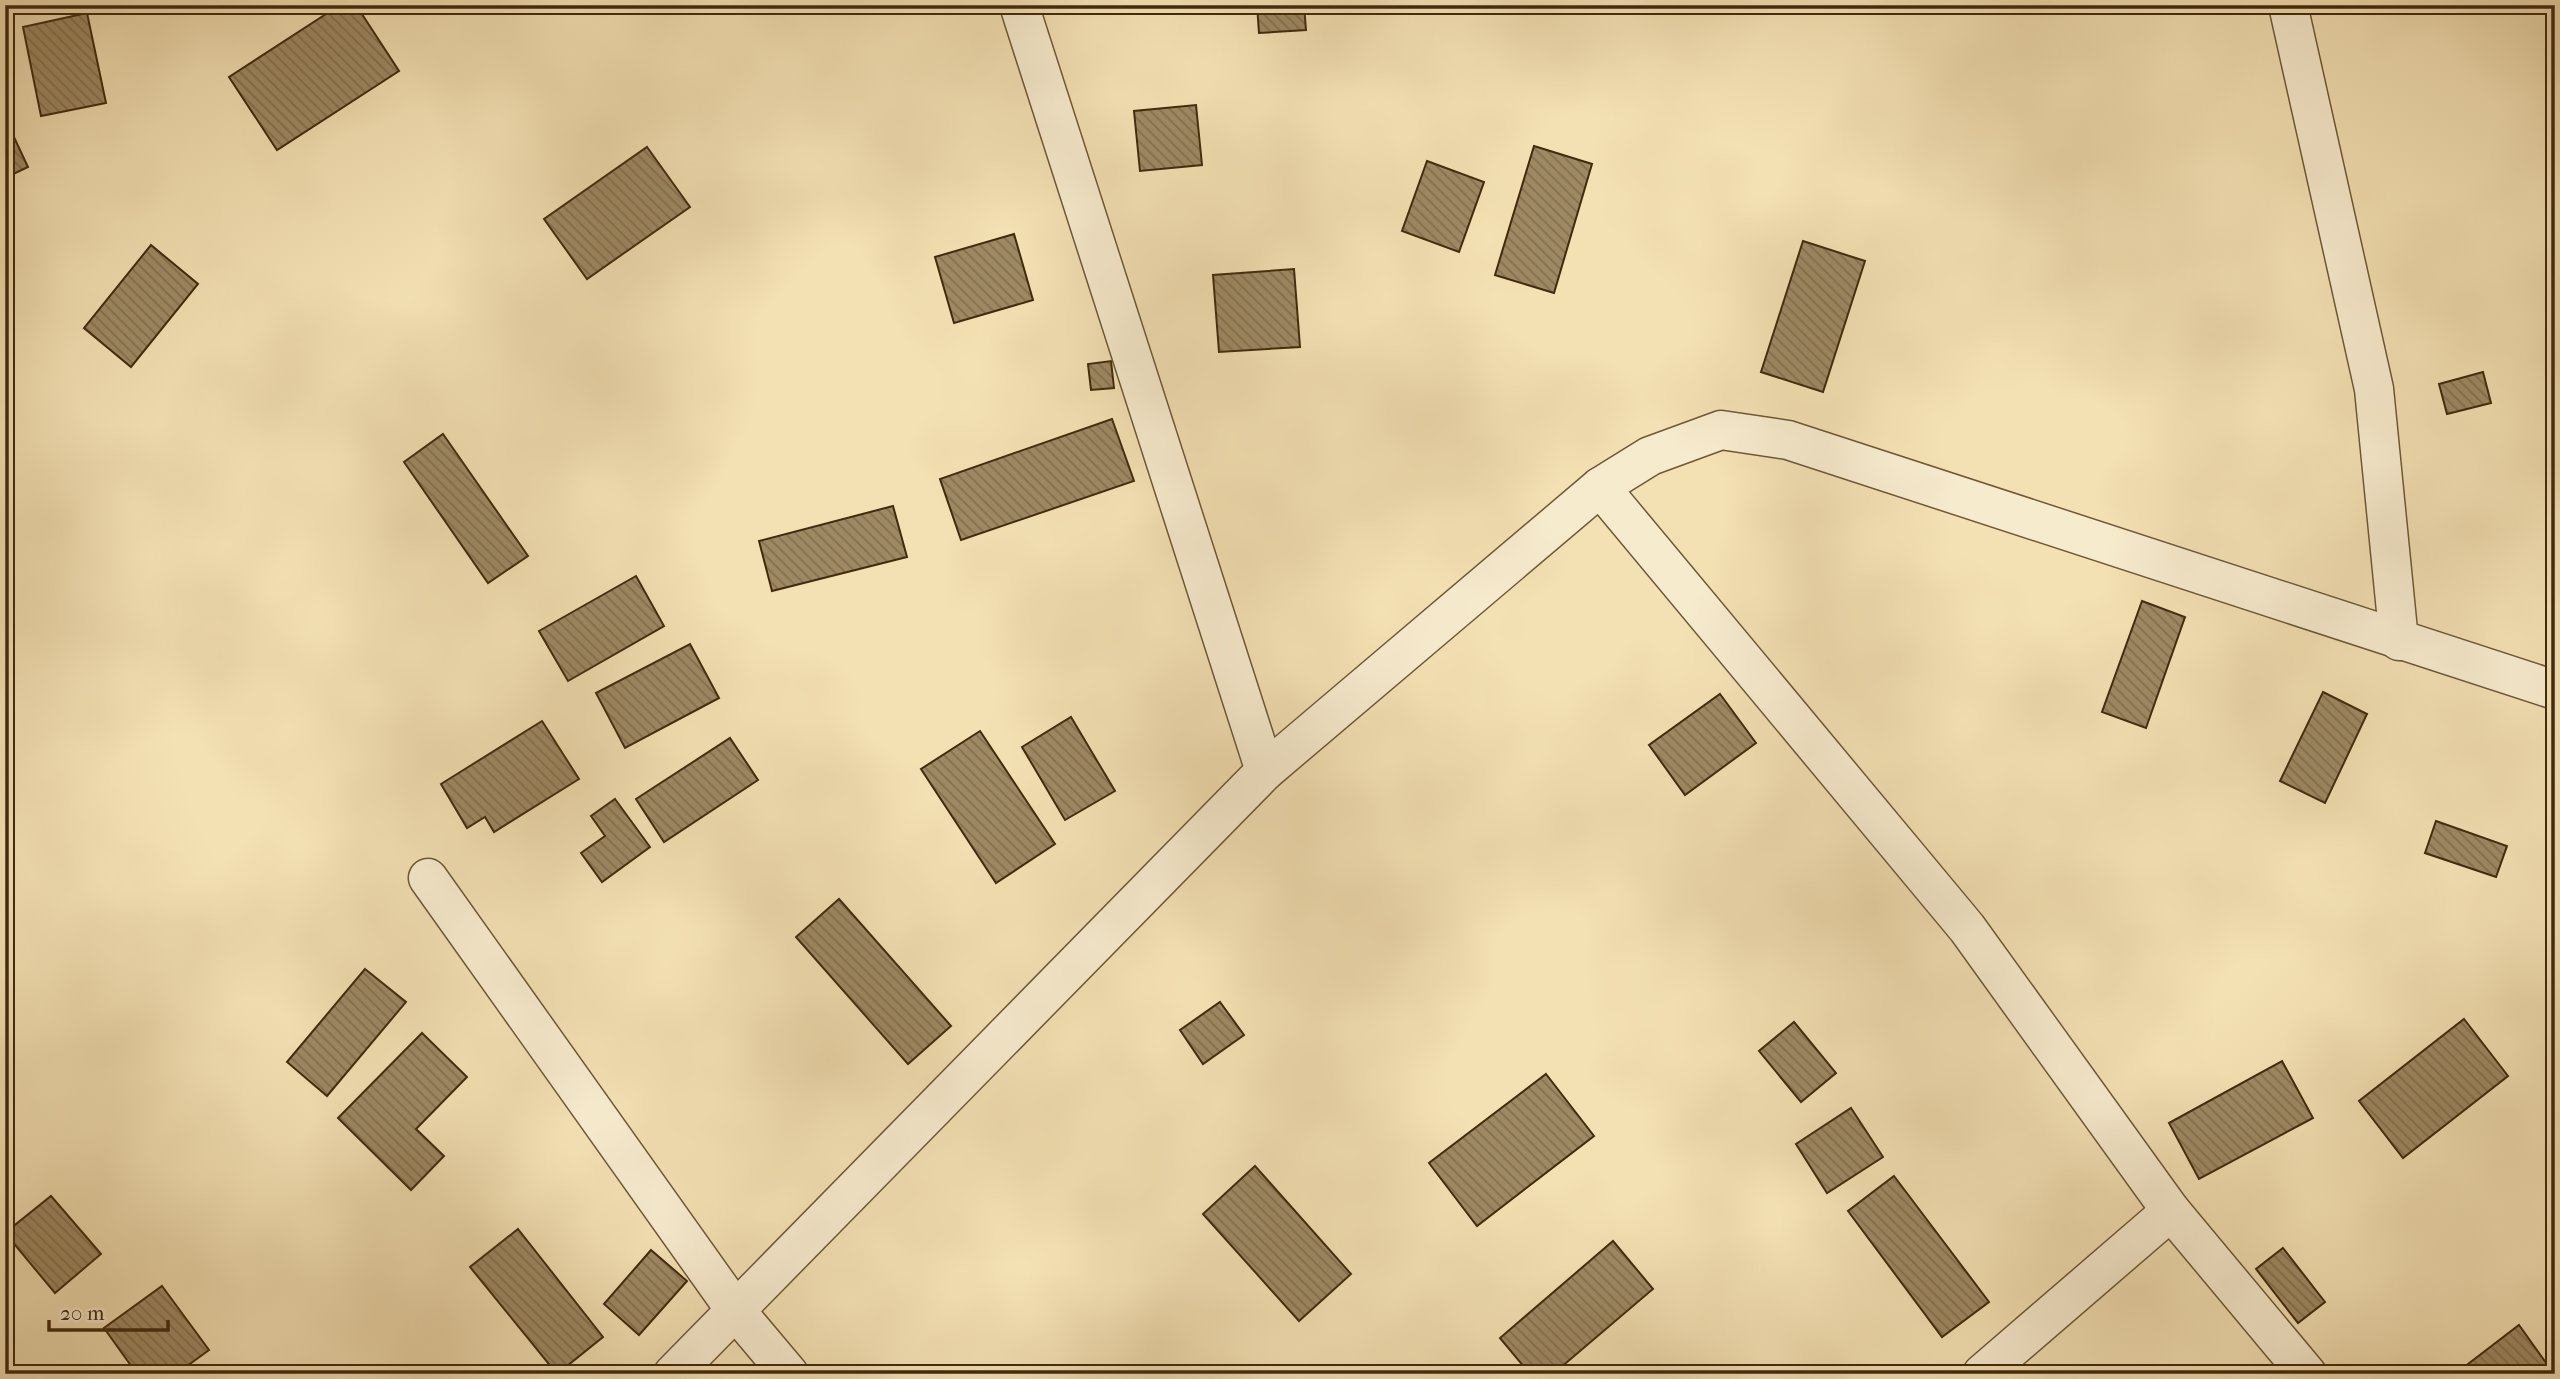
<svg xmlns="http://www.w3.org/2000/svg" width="2560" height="1379" font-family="'IM FELL French Canon',serif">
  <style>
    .building { fill: url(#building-back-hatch); stroke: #412a0d; stroke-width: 2 }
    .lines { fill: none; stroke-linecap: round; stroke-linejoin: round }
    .minor-casing { stroke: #6e5836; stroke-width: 41 }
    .minor { stroke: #f7ebce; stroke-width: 38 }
  </style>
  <defs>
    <pattern id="building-back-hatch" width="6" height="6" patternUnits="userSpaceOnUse" patternTransform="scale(1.75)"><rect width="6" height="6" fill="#9e8963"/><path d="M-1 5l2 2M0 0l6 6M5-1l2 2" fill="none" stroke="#827050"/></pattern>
  </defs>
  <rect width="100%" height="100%" fill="#f3e0b3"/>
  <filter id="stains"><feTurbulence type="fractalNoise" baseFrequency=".00286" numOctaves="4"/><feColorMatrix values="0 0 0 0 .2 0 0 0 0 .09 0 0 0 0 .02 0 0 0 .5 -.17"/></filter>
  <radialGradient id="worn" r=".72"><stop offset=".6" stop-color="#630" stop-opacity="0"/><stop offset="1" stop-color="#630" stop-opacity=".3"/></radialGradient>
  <g class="building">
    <path d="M340,5H356L399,71L277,150L229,77Z"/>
    <path d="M1257,5H1304L1306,30L1259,33Z"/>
    <path d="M1895,5H1917L1913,13Z"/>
    <path d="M87,13L106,103L41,116L23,27Z"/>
    <path d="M1196,105L1202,165L1140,171L1134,111Z"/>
    <path d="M5,118L28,167L5,178Z"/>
    <path d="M1534,146L1592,164L1554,293L1495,275Z"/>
    <path d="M647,147L690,207L587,279L544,219Z"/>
    <path d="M1427,161L1484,182L1459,252L1402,231Z"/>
    <path d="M1014,234L1033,300L954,323L935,257Z"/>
    <path d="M1803,241L1865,261L1823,392L1761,372Z"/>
    <path d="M151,245L198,284L131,367L84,328Z"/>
    <path d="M1294,269L1300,347L1219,352L1213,275Z"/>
    <path d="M1111,361L1114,388L1091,390L1088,364Z"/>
    <path d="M2483,372L2491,403L2447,414L2439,384Z"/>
    <path d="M1112,419L1134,481L961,540L940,479Z"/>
    <path d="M443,434L528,556L488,583L404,462Z"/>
    <path d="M893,506L907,557L772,591L759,541Z"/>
    <path d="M636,576L664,626L568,681L539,631Z"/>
    <path d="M2142,601L2185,617L2146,728L2102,712Z"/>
    <path d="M690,644L719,698L625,748L596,693Z"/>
    <path d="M2323,692L2367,714L2325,803L2280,781Z"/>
    <path d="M1720,694L1756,743L1685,795L1649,745Z"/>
    <path d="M1071,717L1115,791L1065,820L1022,747Z"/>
    <path d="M542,721L579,779L494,832L485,817L467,828L441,784Z"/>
    <path d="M980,731L1055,844L996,883L921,769Z"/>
    <path d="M730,738L758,780L664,842L636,799Z"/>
    <path d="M615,799L650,847L602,882L581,853L605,836L591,816Z"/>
    <path d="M2436,821L2507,846L2496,877L2425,853Z"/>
    <path d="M839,899L951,1026L908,1064L796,937Z"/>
    <path d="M365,969L406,1002L327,1096L287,1062Z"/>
    <path d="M1220,1002L1244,1035L1203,1064L1180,1030Z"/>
    <path d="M2464,1019L2508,1076L2403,1158L2359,1101Z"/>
    <path d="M1794,1022L1836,1073L1801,1102L1759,1051Z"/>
    <path d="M422,1033L467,1077L416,1129L444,1156L411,1190L338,1118Z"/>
    <path d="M2282,1061L2313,1118L2199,1179L2169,1123Z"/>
    <path d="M1546,1074L1594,1136L1477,1226L1429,1163Z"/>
    <path d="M1851,1108L1883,1157L1827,1193L1796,1144Z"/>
    <path d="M1255,1166L1351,1274L1299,1321L1203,1214Z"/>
    <path d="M1894,1176L1989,1302L1942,1337L1848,1211Z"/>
    <path d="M51,1196L101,1254L55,1293L5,1233Z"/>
    <path d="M518,1229L603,1337L557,1374L470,1267Z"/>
    <path d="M1613,1241L1653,1289L1553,1374H1530L1500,1338Z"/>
    <path d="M2283,1248L2325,1302L2298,1323L2256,1269Z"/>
    <path d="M651,1250L687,1281L639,1335L604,1304Z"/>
    <path d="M162,1286L209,1350L176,1374H137L104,1328Z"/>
    <path d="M2519,1325L2554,1374H2455Z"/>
  </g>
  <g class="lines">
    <g class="minor-casing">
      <g id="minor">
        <path d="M1019,5L1265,771"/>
        <path d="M2288,5L2374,389L2399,641"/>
        <path d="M1600,487L1967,928L2171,1211L2307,1374"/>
        <path d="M428,878L736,1311L789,1374"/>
        <path d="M673,1374L1265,771L1600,487L1650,456L1721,430L1788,440L2555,690"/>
        <path d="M1982,1374L2171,1211"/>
      </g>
    </g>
    <use href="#minor" class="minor"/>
  </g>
  <rect width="2560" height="1379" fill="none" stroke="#f3e0b3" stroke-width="28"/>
  <rect x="7" y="7" width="2546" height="1365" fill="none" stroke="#412a0d" stroke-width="3.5"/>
  <rect x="14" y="14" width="2532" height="1351" fill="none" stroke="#412a0d" stroke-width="2"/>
  <path d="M49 1320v10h119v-10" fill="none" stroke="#412a0d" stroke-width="3.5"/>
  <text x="60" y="1320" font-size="21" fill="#412a0d" stroke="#f7ebce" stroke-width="5" paint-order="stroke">20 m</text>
  <rect width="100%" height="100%" filter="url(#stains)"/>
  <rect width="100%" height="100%" fill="url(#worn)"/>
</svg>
